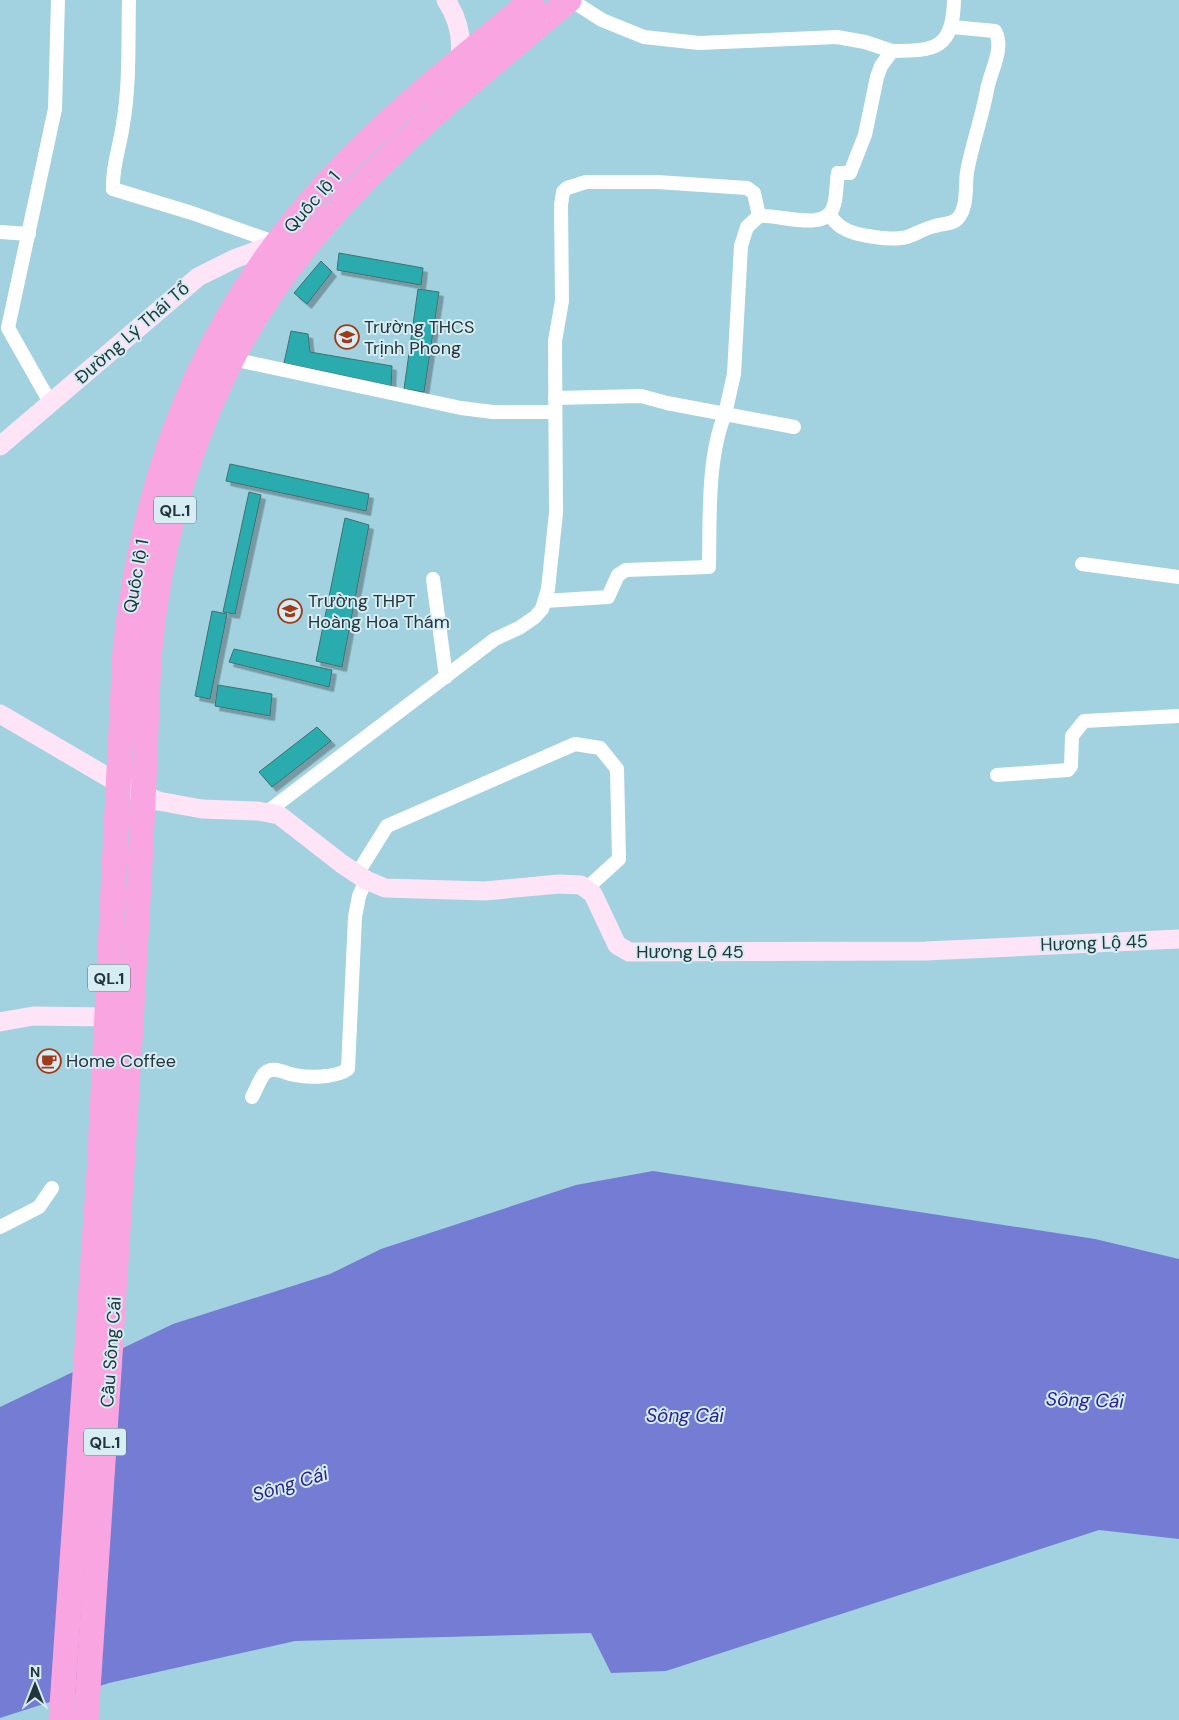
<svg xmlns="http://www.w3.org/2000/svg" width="1179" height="1720" font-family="'DM Sans',sans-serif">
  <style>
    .water { fill: #747cd4 }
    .building { fill: #2bacaf; stroke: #407071; filter: url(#shadow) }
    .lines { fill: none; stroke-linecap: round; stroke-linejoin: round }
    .street { stroke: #fff; stroke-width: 14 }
    .secondary { stroke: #fde4f6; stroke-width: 19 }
    .highway { stroke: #f9a5e1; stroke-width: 25 }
    .labels { text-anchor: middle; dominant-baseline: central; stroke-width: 4; stroke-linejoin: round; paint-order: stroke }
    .shield { fill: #d6edf4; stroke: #586c72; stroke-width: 1 }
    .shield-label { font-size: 16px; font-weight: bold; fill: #22353a }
    .street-label { font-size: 18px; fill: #22353a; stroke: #d6edf4 }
    .poi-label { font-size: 18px; fill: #22353a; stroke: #d6edf4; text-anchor: start }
    .water-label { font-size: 19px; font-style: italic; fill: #2b2088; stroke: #d6edf4 }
  </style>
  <defs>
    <filter id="shadow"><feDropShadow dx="4.5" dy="4.5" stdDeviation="0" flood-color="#0004"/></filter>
  </defs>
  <rect width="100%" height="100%" fill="#a2d1df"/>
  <path class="water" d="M653,1171L1095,1239L1179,1259V1539L1099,1530L666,1671L611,1673L591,1633L295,1641L109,1683L0,1718V1407L173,1324L330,1274L381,1249L576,1185Z"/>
  <g class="building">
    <path d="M339,253L423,268L421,285L337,270Z"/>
    <path d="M321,261L332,272L307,304L294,293Z"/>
    <path d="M418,289L439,292L424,392L404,389Z"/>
    <path d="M291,331L308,334L310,352L392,366L391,386L284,363Z"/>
    <path d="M230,464L369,494L366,511L226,481Z"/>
    <path d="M249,492L261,495L235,614L223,612Z"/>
    <path d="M345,518L369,525L342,667L316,661Z"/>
    <path d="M212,611L227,614L210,699L195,696Z"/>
    <path d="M234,649L332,670L329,687L229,662Z"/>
    <path d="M218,685L272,694L270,716L215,706Z"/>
    <path d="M317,727L331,741L272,787L259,772Z"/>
  </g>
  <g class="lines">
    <g class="street">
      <path d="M129,0C128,41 130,84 123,124C120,147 112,166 113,189L192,213L277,243"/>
      <path d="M571,0L602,20L644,37L699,43L837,37L865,42L892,51"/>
      <path d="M829,215C834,220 837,225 843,228C855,236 893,241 907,237C916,234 925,228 935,226C944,223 953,225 959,217C968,205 965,185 967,172C972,144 982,118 987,90C990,72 1005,48 995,31L952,27"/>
      <path d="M0,232L29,234"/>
      <path d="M232,359L461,408L493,412H555"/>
      <path d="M555,398L641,396L667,403L725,414L734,374L741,246L747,227L759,216C779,214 824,232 833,208C837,198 836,184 838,173H850L865,135L877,77L881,66L892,51C935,51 953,49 954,0"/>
      <path d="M51,404L8,328L55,109L58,0"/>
      <path d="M1082,564L1179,577"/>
      <path d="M433,579L446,677"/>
      <path d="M545,601L608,597L618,575L626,570L709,567C710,519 707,458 725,414L794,427"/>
      <path d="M997,775L1068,770L1071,766L1072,736L1084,721L1179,716"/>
      <path d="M267,812L495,639L519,628L535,617L542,609L548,589L556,513L555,341L562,301L561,205L563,192L567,188L586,182H657L747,188L754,193L759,216"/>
      <path d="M357,874L387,826L575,744L600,748L617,769L619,859L587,888"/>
      <path d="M252,1097C256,1090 260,1078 265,1073C274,1065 285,1074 295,1075C308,1078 336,1078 348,1069L355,917L359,896L366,880"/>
      <path d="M0,1227L39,1207L52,1188"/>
    </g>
    <g class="secondary">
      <path d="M446,0C460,21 464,43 458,68"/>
      <path d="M0,446L198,277L234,259L277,243"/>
      <path d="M0,714L118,783L158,801L202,809L258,811L279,815L342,864L366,880L385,888L485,891L559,884L581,885L593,894L617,945L629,952L926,951L1179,939"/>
      <path d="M0,1022L33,1016L107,1017"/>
    </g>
    <g class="highway">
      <path d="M61,1720L99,1173L125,650C147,448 218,285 366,143C418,92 477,47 532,0"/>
      <path d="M86,1720C101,1488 117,1257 131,1025C135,950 140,875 143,800C146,750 146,699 150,649C159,550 186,451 231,361C307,210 443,107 569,0"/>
    </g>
  </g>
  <defs>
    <g id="school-ring" transform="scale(1.25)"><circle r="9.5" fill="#d6edf4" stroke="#a13a18" stroke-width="1.5"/><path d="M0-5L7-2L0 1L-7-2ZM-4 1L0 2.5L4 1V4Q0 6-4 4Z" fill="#a13a18"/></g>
    <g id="cafe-ring" transform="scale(1.25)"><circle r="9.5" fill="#d6edf4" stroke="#a13a18" stroke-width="1.5"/><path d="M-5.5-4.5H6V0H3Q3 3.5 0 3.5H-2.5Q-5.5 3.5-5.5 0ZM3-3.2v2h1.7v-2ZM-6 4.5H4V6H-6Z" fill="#a13a18"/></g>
  </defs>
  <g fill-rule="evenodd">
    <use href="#school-ring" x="347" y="337"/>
    <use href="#school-ring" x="290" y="611"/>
    <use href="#cafe-ring" x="49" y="1061"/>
  </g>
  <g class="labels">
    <g class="shield">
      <rect x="154" y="496.5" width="42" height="27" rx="4"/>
      <rect x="88" y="964.5" width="42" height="27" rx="4"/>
      <rect x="84" y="1428.5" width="42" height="27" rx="4"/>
    </g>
    <g class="shield-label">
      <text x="175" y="510">QL.1</text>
      <text x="109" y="978">QL.1</text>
      <text x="105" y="1442">QL.1</text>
    </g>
    <g class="street-label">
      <text transform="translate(312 202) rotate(-49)">Quốc lộ 1</text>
      <text transform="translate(132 333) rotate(-41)">Đường Lý Thái Tổ</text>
      <text transform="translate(136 576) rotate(-80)">Quốc lộ 1</text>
      <text transform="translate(1094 943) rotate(-2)">Hương Lộ 45</text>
      <text x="690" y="952">Hương Lộ 45</text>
      <text transform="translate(111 1352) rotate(-86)">Cầu Sông Cái</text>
    </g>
    <g class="poi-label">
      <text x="364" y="327">Trường THCS<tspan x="364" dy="21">Trịnh Phong</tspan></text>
      <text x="308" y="601">Trường THPT<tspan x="308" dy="21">Hoàng Hoa Thám</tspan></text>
      <text x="66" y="1061">Home Coffee</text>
    </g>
    <g class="water-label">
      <text transform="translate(1085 1400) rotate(2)">Sông Cái</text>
      <text x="685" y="1415">Sông Cái</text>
      <text transform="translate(290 1484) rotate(-17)">Sông Cái</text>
    </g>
  </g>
  <g transform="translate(35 1685)" stroke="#d6edf4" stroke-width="4" paint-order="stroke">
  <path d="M0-4L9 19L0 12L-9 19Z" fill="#22353a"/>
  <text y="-8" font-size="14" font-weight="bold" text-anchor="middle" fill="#22353a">N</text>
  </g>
</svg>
